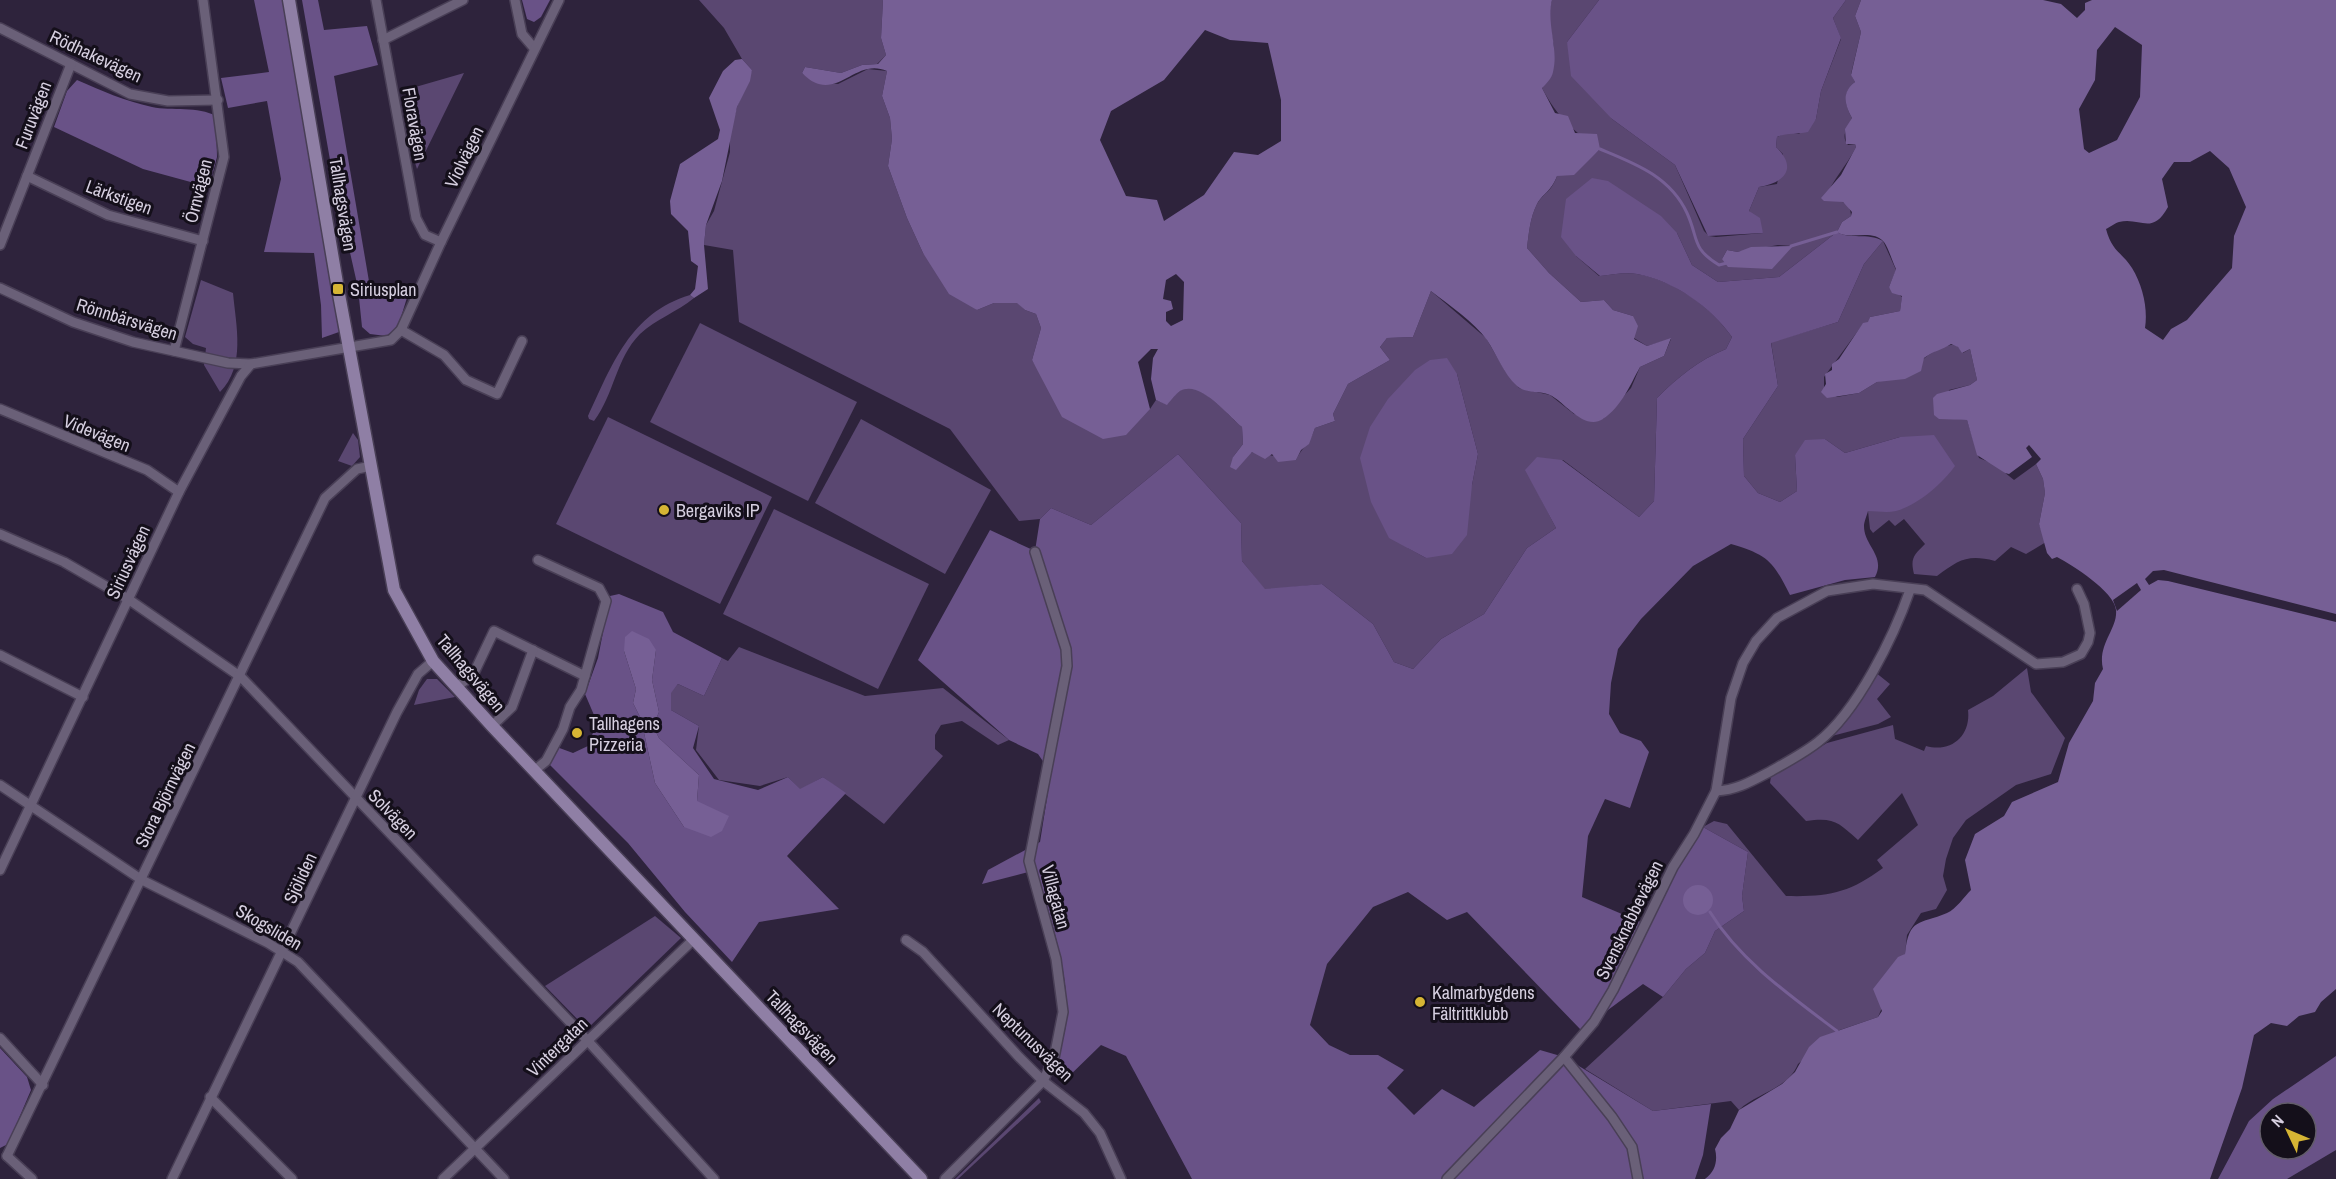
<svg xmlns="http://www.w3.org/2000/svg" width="2336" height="1179" font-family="'Archivo Narrow',sans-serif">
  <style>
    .green { fill: #5a4771; fill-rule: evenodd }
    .forest { fill: #695287; fill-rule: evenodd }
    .water { fill: #765f95; fill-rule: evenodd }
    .pier { fill: #2e233c }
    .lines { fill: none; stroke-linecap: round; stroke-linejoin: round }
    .stream { stroke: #765f95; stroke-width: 3 }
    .street-casing { stroke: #493f56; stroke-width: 12 }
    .secondary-casing { stroke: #493f56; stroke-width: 15 }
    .street { stroke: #6a6078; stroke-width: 9 }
    .secondary { stroke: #8f7fa5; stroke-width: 12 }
    .poi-dot { fill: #d6b534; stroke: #140f1a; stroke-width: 2 }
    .labels { text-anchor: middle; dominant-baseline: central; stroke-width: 6; stroke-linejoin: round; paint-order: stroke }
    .street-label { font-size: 18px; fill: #d6cfe0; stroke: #140f1a }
    .poi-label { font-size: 18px; fill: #d6cfe0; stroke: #140f1a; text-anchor: start }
  </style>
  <rect width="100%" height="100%" fill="#2e233c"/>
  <g class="green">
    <path d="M699,0H883L881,38L886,55L877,64L862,65L841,73L805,67L802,73L813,81L838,84L868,69L887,71L882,96L890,118L892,139L888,166L907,218L923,253L977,310L994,303H1018L1025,310L1036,314L1041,328L1032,360L1046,382L1150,409L1156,400L1167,404C1171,400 1176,393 1181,390C1200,379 1229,417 1242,427L1243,444L1233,457L1253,452L1296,460C1303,446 1309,445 1315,428L1335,421L1333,414L1348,384L1390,360L1380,347L1387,338L1413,337L1431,291L1486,338L1505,371L1519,388L1550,395L1574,414L1603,419L1631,388L1640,367L1664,356L1671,339L1647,346L1634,338L1633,316L1613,310L1604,300L1581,302L1549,273L1527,248C1529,232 1530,218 1537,204C1544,192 1551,193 1557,176L1590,158L1600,149C1572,130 1558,118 1542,88L1554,47L1548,15L1552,0H1599L1567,42L1612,119L1675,165L1704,231L1709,236L1716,237L1763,233L1749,211L1759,187L1777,184L1783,154L1776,147L1777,137L1788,132L1799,134L1816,119L1821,91L1841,39L1833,18L1846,0H1861L1855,16L1861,32L1851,74L1855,82C1842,91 1845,106 1852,118C1848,128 1840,135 1848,145L1855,144L1856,147C1848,164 1827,187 1826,200C1838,199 1851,202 1851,216L1842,222L1837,232L1779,277L1718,282L1692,265L1677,233L1576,256L1599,276C1611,275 1625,272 1637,274C1674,280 1711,307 1732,337L1726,349C1699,360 1678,377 1657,398L1654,501L1639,517L1563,460L1526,470L1556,528L1527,548L1484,614L1441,639L1413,669L1394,662L1373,624L1322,584L1265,590L1242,561L1241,523L1178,454L1091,525L1051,508L1040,519L1019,521L950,429L739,322L733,250L704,245L706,225L714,211L730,152V132L737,107L752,70L742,59L724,28ZM1778,245L1792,246L1722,259L1727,250L1738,252ZM1457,374L1478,454L1472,485L1426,558L1408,548Z"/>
    <path d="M464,73L417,169L411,150L422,148L412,88Z"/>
    <path d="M1883,241L1896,270L1889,287L1902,297L1900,311L1870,317L1869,323L1863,324L1824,377V389L1837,397L1859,393L1877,382L1922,366L1921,361C1927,355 1949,341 1957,346C1959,347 1961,351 1963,353L1970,349L1977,380L1970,385L1949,390L1943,418L1967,420L1979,458L1994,464L2014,480L2036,464L2043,479L2045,493L2039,524L2046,542L2026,554L2011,547L1995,561C1967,554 1959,560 1937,576L1914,574C1910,558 1914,555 1925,544L1904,519L1895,526L1889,520L1873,533L1870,529L1868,511H1879L1900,437L1845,453L1825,439L1795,455L1797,491L1780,502L1758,493L1744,476L1743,439L1778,386L1771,342L1838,322L1864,264Z"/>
    <path d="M201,280L233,293C236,326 246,366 220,392L204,365L206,348L193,344L185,337Z"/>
    <path d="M690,295L694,298C677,312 656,319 640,334C616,358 614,395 594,421L589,419L588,416C612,365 630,313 690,295Z"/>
    <path d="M700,323L857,402L808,501L650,422Z"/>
    <path d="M608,417L772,497L720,604L556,524Z"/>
    <path d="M861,419L991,490L945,574L815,503Z"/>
    <path d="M353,433L358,440L360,457L352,466L338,461Z"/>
    <path d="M774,509L929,584L878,689L723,614Z"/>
    <path d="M739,647L865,696L943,688L1009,740L998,745L962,721L941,725L935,735V749L943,756L884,824L823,777L800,790L788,777L760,786L719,780L696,750L699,726L671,710V692L678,684L704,696L722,658L728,661Z"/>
    <path d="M2027,668L2031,692L2065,738L2051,774L2016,785L1966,820L1953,838L1946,859L1943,876L1947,890L1936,909L1921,913L1907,935L1905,954L1878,1017L1837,1031L1798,1064C1788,1089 1757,1093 1739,1110L1731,1101L1653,1111L1585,1069L1663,997L1686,969L1705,953L1715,931L1744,911L1742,896L1748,852L1703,827L1714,821L1727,824L1786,896C1829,897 1849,893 1883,868L1877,860L1918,825L1902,793L1858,840C1838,822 1834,817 1806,821L1770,783L1771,776L1827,743L1893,725L1895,739L1924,751L1926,746C1952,753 1971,735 1968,710L1993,696Z"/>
    <path d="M1875,672L1890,684L1877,699L1891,717L1878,724L1828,737Z"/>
    <path d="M427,679H437L455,697L414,705L419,690Z"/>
    <path d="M655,916L681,938L587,1029L545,986Z"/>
    <path d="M1039,1098L1041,1102L958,1179H955Z"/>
  </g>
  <g class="forest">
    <path d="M254,0H282L339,332L322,338L321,305L314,253L264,252L281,179L267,101L228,108L221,78L269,72Z"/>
    <path d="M302,0H318L324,30L367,26L378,65L334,76L371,293L409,291L398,327L386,336L370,334L362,327L358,288L333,177Z"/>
    <path d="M522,0H550L541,17L534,22L527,19Z"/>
    <path d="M1599,0H1846L1833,18L1841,38L1821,91L1816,119L1808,132C1796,135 1788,132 1777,137L1776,147C1799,169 1783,183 1759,187L1749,211L1760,218L1763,233L1708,236L1675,165L1612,119L1571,76L1567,42Z"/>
    <path d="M77,80C102,91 125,101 152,107C172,111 198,106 216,116L217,157L209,187L143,169L54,127L67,91Z"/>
    <path d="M1592,178L1608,181L1661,216L1677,233L1692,265L1718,282L1779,277L1837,232C1850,240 1867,232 1883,241L1864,264L1838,322L1771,343L1778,386L1743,439L1744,476L1758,493L1780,502L1797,491L1795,455L1805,440L1825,439L1845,453L1900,437L1934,435L1955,466C1942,484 1918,505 1896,511C1887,513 1877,511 1868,511C1867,515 1864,522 1864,526C1864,546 1886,556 1875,577L1845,580L1790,595C1773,561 1768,555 1731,544L1693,566L1641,619L1618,649L1611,683L1609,714L1620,733L1641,741L1649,752L1630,808L1605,799L1588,836L1582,897L1643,923L1703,827L1748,852L1742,896L1744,911L1715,931L1705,953L1686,969L1663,997L1643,984L1581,1030L1467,912L1447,920L1408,892L1373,907L1327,964L1310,1025L1329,1045L1350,1055H1378L1404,1070L1387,1088L1414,1115L1442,1089L1474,1107L1540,1050L1564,1057L1653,1111L1711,1104L1703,1155L1695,1179H1192L1126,1056L1101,1045L1063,1082L1058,1079C1055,1055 1068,1034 1067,1010C1066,962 1050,916 1036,870L982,884L988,870L1040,842L1051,773L1038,754L1009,740L918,660L990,530L1035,551L1040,519L1051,508L1091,525L1178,454L1241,523L1242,561L1265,589L1322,584L1373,624L1394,662L1413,669L1441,639L1484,614L1527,548L1556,528L1525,470L1537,457L1562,460L1639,517L1654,501L1657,398C1678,377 1699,360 1726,349L1732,337C1711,307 1674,281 1637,274C1625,272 1611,275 1600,276L1576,256L1561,237L1566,199Z"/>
    <path d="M1447,358L1457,374L1478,454L1472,485L1467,535L1452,554L1426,558L1389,538L1371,502L1360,458L1370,427L1388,399L1415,370L1430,360Z"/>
    <path d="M619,594L663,612L673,632L722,658L704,696L678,684L671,693V710L699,726L693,748L714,779L758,790L788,777L800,789L823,777L846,793L787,856L839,909L759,922L732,962L685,912L628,843L546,761L554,746L573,753L588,746L597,722L585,694L598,658L610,596ZM656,650L652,680L659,712L653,726L659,738L699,775L697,801L684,827L655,783L641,719L633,703L636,689L624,651Z"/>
    <path d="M0,1048L27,1077L31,1090L8,1144L0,1148Z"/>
    <path d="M2336,1056V1150L2287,1179H2218L2249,1121L2273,1099ZM2270,1113H2306V1149H2270Z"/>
  </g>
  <g class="water">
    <path d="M883,0H1552C1546,24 1559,48 1553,72C1552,78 1546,84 1542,88L1555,113L1568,116L1575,133L1597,134L1600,149L1574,175L1557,176C1551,192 1543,193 1537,204C1530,218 1529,232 1527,248L1549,273L1581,302L1604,300L1613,310L1633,316L1638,326L1634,339L1647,346L1671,338L1664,356L1640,367C1630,385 1622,406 1603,419C1585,431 1566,404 1552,396C1542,390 1525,394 1517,386C1503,373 1497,355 1487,340C1474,322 1449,305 1431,291L1413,337L1387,338L1380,347L1390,360L1348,384L1333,414L1335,421L1315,428L1309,444L1301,450L1296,460L1278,462L1272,454L1265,459L1252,452L1236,470L1230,467L1233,457L1243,444L1242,427C1229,417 1200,379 1180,391C1176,394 1171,400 1167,405L1156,400L1151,379L1153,358L1158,349H1151L1138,362L1150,409L1126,435L1103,439L1062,417L1032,360L1041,328L1036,314L1025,310L1017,303H994L977,310L949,294L923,253L907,218L888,166L892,139L890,118L882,96L887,71C854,56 835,107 802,73L805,67L841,73L862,65L878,64L886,55L881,38ZM1205,30L1230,40L1268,43L1281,100V141L1258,155L1234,152L1204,195L1164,221L1157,200L1126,196L1100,140L1111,111L1164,80ZM1176,274L1184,282L1183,320L1171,326L1166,321V312L1173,309L1171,301L1163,299L1166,280Z"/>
    <path d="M1861,0H2043L2061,4L2077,18L2085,10V3L2092,0H2336V989L2321,1002L2315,1012L2299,1016L2287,1026L2271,1023L2254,1035L2242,1088L2210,1179H1705C1715,1172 1718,1161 1715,1149L1721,1138L1730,1129L1739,1110L1782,1084L1795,1072L1809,1047L1820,1037L1878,1017L1882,1011L1873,989L1898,957L1905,954C1909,917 1919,925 1947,913C1956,909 1964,897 1971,890L1965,860L1975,834L2004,816L2012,802L2058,782L2069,743L2093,701L2095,683L2103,669C2097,644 2118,629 2116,610C2114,591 2072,565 2057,557L2052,559L2047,553L2039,524L2045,493L2043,479L2036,464L2041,459L2029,445L2026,448L2032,457L2009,474L2005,473L1977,455L1967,420L1939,419L1934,415L1933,398L1937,394L1970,385L1977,380L1970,349L1962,353L1958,347L1951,344C1942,350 1933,351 1924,358L1921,371L1905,379L1877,382L1859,393L1827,398L1821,392L1826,384L1825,374L1832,370V364L1839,359L1863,323L1868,322L1870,317L1900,311L1902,296L1892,293L1889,287L1896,269C1892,261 1889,249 1884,242C1872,228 1850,241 1837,232L1842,222L1851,216L1852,212L1843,202L1824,201L1821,198L1841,175L1856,147L1855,144H1846L1845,129L1852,118C1845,106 1841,92 1855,82L1851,75L1861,32L1855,16ZM2115,27L2142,45L2140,97L2117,140L2089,153L2084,149L2079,109L2095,80L2097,50ZM2210,151L2229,168L2246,207L2234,236L2232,268L2187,320L2171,329L2163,340L2145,328C2148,309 2143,286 2132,268C2122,252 2112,252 2106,229C2110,227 2115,223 2119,222C2141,217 2152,236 2168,207L2162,179L2174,162H2190Z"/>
    <path d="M742,59L752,70L750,81L737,107L722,181L706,225L704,245L708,289L694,298L690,295L695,289L698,266L691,261L688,231L671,214L670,201L680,164L718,139L720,130L709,98L723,71L735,60Z"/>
    <path d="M1793,246L1772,269L1728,267L1722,259L1727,250L1738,252L1751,247Z"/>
    <path d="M632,631L649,639L656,650L652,680L659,712L653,726L659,738L699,775L697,801L729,816L722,831L711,837L684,827L655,783L641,719L633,703L636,689L624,651L625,637Z"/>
    <circle cx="1698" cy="900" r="15"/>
  </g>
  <g class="pier">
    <path d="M2164,570L2336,614V622L2168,581L2158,580L2149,585L2145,579L2153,571Z"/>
    <path d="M2137,583L2141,590L2117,611L2113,600Z"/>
  </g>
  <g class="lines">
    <g class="stream">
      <path d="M1600,149C1634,163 1670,176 1687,213C1699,239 1691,248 1719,265L1727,263"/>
      <path d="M1791,246L1837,232"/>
      <path d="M1710,912C1740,961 1792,997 1837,1031"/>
    </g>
    <g class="street-casing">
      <g id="street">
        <path d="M376,0L416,218L425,235L441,242"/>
        <path d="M515,0L522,34L534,48"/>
        <path d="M0,28L130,94L168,101L218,100"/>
        <path d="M383,40L463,0"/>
        <path d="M27,176L108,215L203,241"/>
        <path d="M0,245L71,64"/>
        <path d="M0,288L73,322L133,342L228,363L251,364"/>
        <path d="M401,330L444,355L466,380L497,394L522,341"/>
        <path d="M174,351L224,157L203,0"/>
        <path d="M0,409L147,470L179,492"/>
        <path d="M0,534L64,562L128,599L241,677L587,1040L714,1179"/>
        <path d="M0,655L83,697"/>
        <path d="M456,687L473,675L494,631L585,676"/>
        <path d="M492,726L512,707L533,650"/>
        <path d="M535,770L546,761L563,729L570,707L581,690L606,601L599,588L538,560"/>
        <path d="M0,785L142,880L268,943L298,962L504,1179"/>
        <path d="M1716,791C1737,790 1752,781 1771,771C1787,762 1804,753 1818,742C1857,712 1894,636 1910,590"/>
        <path d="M0,870L179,492L241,376L251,364L391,340L401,330L441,242L559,0"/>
        <path d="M906,940L923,952L1019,1057L1043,1081L1084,1113L1100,1133L1121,1179"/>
        <path d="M0,1038L43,1085"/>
        <path d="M1564,1057L1612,1117L1632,1147L1638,1179"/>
        <path d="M210,1097L292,1179"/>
        <path d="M7,1156L325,498L357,469L371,466"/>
        <path d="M7,1156L32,1179"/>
        <path d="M172,1179L397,712L418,674L433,661"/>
        <path d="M443,1179L694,939"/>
        <path d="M945,1179L1043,1081L1054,1058L1063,1012L1056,959L1029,861L1067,666L1066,649L1035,552"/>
        <path d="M1447,1179L1564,1057L1594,1022L1613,990L1673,867L1694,834L1716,791L1731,698L1743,663L1756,641L1777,618L1827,591L1873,584L1925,590L2036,664L2063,662L2081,654L2088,642L2090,633L2084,604L2077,589"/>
      </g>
    </g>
    <g class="secondary-casing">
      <path id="secondary" d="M289,0L338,289L394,590L433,661L492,726L921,1179"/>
    </g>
    <use href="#street" class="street"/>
    <use href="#secondary" class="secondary"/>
  </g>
  <g class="poi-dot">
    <rect x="332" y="283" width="12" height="12" rx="3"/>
    <circle cx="664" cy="510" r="6"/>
    <circle cx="577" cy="733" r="6"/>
    <circle cx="1420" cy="1002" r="6"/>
  </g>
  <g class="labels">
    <g class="street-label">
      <text transform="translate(96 56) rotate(25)">Rödhakevägen</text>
      <text transform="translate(33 115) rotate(-69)">Furuvägen</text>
      <text transform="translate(415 124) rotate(80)">Floravägen</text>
      <text transform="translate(464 157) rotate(-64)">Violvägen</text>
      <text transform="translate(198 191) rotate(-76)">Örnvägen</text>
      <text transform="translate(119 197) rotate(20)">Lärkstigen</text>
      <text transform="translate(343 204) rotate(81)">Tallhagsvägen</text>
      <text transform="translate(127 319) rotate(17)">Rönnbärsvägen</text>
      <text transform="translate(97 433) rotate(22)">Videvägen</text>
      <text transform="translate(128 562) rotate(-65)">Siriusvägen</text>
      <text transform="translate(471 673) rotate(50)">Tallhagsvägen</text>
      <text transform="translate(165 795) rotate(-64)">Stora Björnvägen</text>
      <text transform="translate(393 814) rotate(46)">Solvägen</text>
      <text transform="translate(300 878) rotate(-65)">Sjöliden</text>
      <text transform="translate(1056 897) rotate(75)">Villagatan</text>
      <text transform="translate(1629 920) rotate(-64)">Svensknabbevägen</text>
      <text transform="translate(269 927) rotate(30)">Skogsliden</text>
      <text transform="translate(802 1027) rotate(46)">Tallhagsvägen</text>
      <text transform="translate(1033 1042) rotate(44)">Neptunusvägen</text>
      <text transform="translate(557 1047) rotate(-44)">Vintergatan</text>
    </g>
    <g class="poi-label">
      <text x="350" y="289">Siriusplan</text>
      <text x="676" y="510">Bergaviks IP</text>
      <text x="589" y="723">Tallhagens<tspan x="589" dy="21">Pizzeria</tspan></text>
      <text x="1432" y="992">Kalmarbygdens<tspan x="1432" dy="21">Fältrittklubb</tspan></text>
    </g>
  </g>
  <g transform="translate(2288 1131) rotate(314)"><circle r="28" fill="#140f1a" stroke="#625c69" stroke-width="1.5"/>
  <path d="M0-4.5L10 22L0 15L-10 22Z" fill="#d6b534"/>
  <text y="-9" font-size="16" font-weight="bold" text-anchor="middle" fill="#d6cfe0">N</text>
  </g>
</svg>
